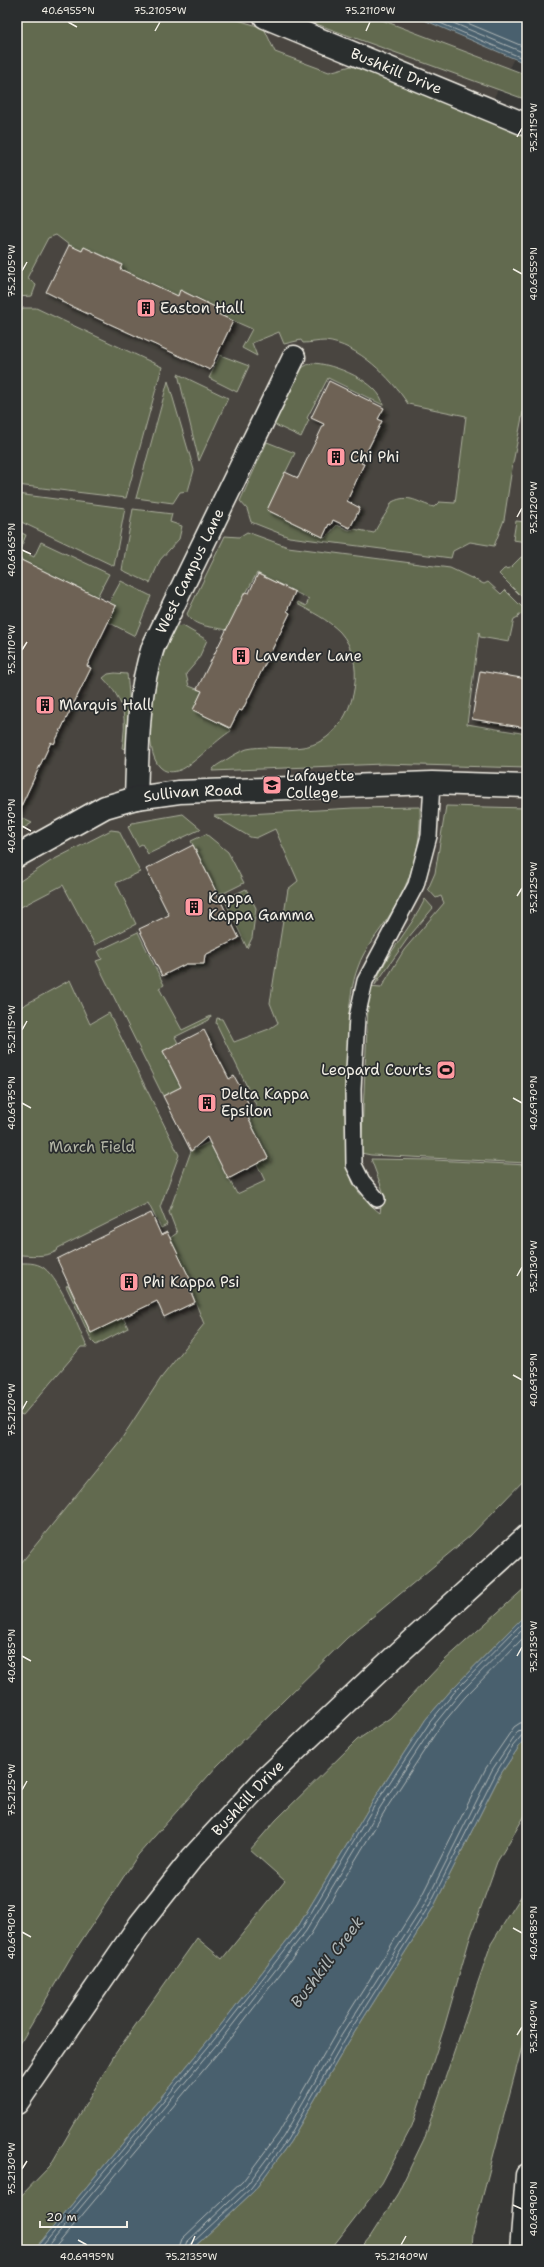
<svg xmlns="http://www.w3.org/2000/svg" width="544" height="2267" font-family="'Shantell Sans',sans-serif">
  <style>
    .built { fill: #48453f }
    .green { fill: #626a50; stroke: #abae9c }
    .water { fill: #4a616e; stroke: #8e9b9f }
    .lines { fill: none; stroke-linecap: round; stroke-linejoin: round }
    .shore { stroke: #b0b7b7; stroke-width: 1 }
    .building { fill: #6e6254; stroke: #f4f1e8; filter: url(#shadow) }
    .service-casing { stroke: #f4f1e8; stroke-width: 18 }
    .minor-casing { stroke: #f4f1e8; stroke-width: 25 }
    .tertiary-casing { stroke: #f4f1e8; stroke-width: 25 }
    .motorway-casing { stroke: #f4f1e8; stroke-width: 25 }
    .service { stroke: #2a2d2e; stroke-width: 15 }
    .minor { stroke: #2a2d2e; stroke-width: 22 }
    .tertiary { stroke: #2a2d2e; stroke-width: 22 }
    .motorway { stroke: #2a2d2e; stroke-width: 22 }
    .ticks { fill: none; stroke: #f4f1e8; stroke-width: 1.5 }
    .labels { text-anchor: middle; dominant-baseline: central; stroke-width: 3.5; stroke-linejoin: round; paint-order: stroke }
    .street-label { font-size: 15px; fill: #f4f1e8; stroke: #2a2d2e }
    .poi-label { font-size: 15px; fill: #f4f1e8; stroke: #2a2d2e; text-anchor: start }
    .park-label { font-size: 15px; fill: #b2b4a4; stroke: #2a2d2e }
    .water-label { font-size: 16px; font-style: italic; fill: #b0b7b7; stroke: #2a2d2e }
    .neatline { fill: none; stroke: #f4f1e8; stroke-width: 1.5 }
    .ticks-label { font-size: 10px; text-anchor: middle; fill: #f4f1e8 }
  </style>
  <defs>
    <filter id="shadow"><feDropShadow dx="3.5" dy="3.5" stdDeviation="2" flood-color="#0009"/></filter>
  </defs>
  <rect width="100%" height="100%" fill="#383836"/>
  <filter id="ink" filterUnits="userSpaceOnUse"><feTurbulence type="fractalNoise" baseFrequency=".025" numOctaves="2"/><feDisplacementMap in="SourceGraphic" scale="8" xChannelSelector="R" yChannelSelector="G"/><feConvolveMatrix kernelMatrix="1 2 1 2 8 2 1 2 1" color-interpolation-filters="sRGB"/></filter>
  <g filter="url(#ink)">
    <path class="built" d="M17,17H527V33L485,115L527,135V1435L204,1754L17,2014Z"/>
    <g class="green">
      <path d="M17,17H228L264,28L275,52L329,72L351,66L485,115L527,135V402H525L512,468L504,520L494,546L470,542L453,551L451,558L289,537L251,522L247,509L240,501L267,442L295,453L267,510L323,537L325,538L337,525L349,530L354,529L374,533C379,522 387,514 392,502C410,493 417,503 434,507L439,502L455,503L466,416L408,404C391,378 358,344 325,341C318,341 310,343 303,343L301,340L284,344L279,332L252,343L257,356L242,348L252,329L218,314L220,310L181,290L177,296L120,269L122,264L84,247L82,251L69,245L56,235L48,238L27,278L36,285L32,296L17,297Z"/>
      <path d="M297,17H374L527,75V100Z"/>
      <path d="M23,308H36L162,367L126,498L17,485V320Z"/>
      <path d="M220,355L249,366L237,392L209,378Z"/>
      <path d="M312,363C332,363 381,382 383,405L328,378L307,418L309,420L301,437L271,423C281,402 288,370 312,363Z"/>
      <path d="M178,374L228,398L199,461Z"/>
      <path d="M168,381L194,470L188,491L180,492L173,503L136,498Z"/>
      <path d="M17,494L125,508L114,566L17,520Z"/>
      <path d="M133,509L172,514L170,522L182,526L179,539L160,560L150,583L122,570Z"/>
      <path d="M516,521L527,522V542L513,540Z"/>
      <path d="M17,531L26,535L20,550L34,557L41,542L109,574L97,597L17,558Z"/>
      <path d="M247,532L288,547L450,568L484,584L488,582L501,594L505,590L523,608V615L519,614L518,617L514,619L509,642L480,637L479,632L467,724L527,734V768L383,764L212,771C214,766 221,763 226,760C232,756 240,751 247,749C275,743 302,756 327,737C357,714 366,661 340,632C327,619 312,612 297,604L298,602L306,606L309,599L257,573L226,630C212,626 195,628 187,614L225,536L239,537Z"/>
      <path d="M521,557L527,558V602L499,574L504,569L510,568Z"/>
      <path d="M121,581L151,596L135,636L108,622L116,606L109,603Z"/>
      <path d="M183,626L207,640L198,660L186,674L189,686L202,691L193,710L230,728L231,731C217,739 192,766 180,770C142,784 149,710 153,691C157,668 166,648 175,627Z"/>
      <path d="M115,673L127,674C129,690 133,737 125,749L122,748C127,717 125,701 103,678L108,674Z"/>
      <path d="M446,806L527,808V1163L371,1155L361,1153L369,987L381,988L404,950L444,903L441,896L436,898L428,889L435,873Z"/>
      <path d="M420,807C422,848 410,884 388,918C378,934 364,949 358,967C346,998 348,1048 347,1081C347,1114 343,1149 352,1181C355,1190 372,1207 380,1213L383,1191L371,1159L434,1160L527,1165V1477L470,1536L347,1638L217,1766L138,1855L72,1955L17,2049V1568L120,1441L161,1378L204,1324L170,1238L177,1233L169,1212L191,1151L209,1142L237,1194L265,1181L257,1164L268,1158L249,1119L258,1112L257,1107L216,1023L217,1018L222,1019L234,1042L269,1029L278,1023L270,1003L288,889L298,881L275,829L256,838L250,837L214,816L353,808Z"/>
      <path d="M183,814L201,829L148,854L142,844L138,846L128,827L132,823Z"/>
      <path d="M17,816L32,823L17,832Z"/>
      <path d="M111,830L119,831L140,872L116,883L136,924L95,945L63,885L17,909V883L51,861Z"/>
      <path d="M206,834L228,852L244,883L224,893L216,892L191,841Z"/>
      <path d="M246,889L256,908L252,938L247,948L226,903L227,898Z"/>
      <path d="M425,899L433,908L408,938L375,985C385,954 411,929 425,899Z"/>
      <path d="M138,932L164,985L159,988L182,1030L211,1016L209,1020L175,1037L178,1043L163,1051L181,1087L163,1096L96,961L102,959L98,951Z"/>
      <path d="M70,980L90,1024L109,1013L179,1155L160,1207L167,1225L161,1228L148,1203L58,1248L57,1251C44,1258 32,1255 17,1255V1009Z"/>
      <path d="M17,1263C26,1263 36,1262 44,1268C61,1281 78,1327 87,1347H81L23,1415L17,1413Z"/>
      <path d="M68,1285L91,1333L123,1317L128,1328L96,1345L92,1341L66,1286Z"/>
      <path d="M527,1586V1613L454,1687L426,1719L373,1801L299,1925L220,2026L34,2250H17V2200L50,2166L115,2054L197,1938L222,1959L285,1881L250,1850L276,1820L357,1740L390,1718L445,1660Z"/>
      <path d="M527,1735V1812L497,1862L469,1941L444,2028L412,2126L382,2183L330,2250H191L254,2191L290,2142L349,2041L433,1908L500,1775Z"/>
      <path d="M527,1887V2028L473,2233L472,2250H359L370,2237L398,2193L425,2137L491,1944Z"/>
    </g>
    <g class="water">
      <path d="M417,17H527V64Z"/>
      <path d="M527,1613V1735L500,1775L433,1908L349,2041L290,2142L254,2191L191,2250H34L220,2026L299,1925L373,1801L426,1719L454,1687Z"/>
    </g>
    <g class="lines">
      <g class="shore">
        <path d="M426,17L527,60"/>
        <path d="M439,17L527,54"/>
        <path d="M453,17L527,48"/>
        <path d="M39,2250L223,2029L302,1928L376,1803L430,1722L457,1689L527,1618"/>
        <path d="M45,2250L227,2032L306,1931L381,1806L434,1725L460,1693L527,1625"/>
        <path d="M53,2250L232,2036L311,1934L386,1809L439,1728L465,1697L527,1634"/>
        <path d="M178,2250L182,2239L243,2181L278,2134L336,2033L419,1901L486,1768L514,1727L520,1723L527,1722"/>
        <path d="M184,2250L187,2242L247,2185L283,2137L341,2036L425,1904L492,1770L518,1731L527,1728"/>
        <path d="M189,2250L190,2245L251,2188L287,2140L345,2039L429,1906L496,1773L512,1747L523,1734L527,1733"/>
      </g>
    </g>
    <g class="building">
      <path d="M69,245L82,251L84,247L122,265L120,269L178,296L180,290L221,310L218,314L233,321L210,370L62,302V300L46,292Z"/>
      <path d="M329,381L384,408L378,419L382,421L361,463L364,464L347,501L360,508L350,528L333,520L331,525L329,524L323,537L267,510L285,472L298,478L324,424L311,418Z"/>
      <path d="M17,558L116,606L87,666L91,668L54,744L51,742L17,815Z"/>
      <path d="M258,574L295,592L287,611L290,613L242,711L239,710L230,728L193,710L202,691L197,689L245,592L249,593Z"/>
      <path d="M480,671L527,679V728L472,719Z"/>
      <path d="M193,845L239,938L205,955L204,964H186L162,976L139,929L169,915L146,869Z"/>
      <path d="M204,1030L229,1079L234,1076L243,1092L251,1109L245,1112L268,1158L228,1179L207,1137L191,1151L163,1096L181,1087L163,1051Z"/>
      <path d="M151,1213L161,1235L167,1232L192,1283L188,1285L195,1302L164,1317L157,1301L91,1333L57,1259Z"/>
    </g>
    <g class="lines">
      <g class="service-casing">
        <path id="service" d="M377,1199L362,1181L354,1165L353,1089L357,1017L365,981L416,885L429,836L432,783"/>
      </g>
      <g class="minor-casing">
        <g id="minor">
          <path id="s1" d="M265,17L527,125"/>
          <path id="s2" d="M136,798C138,747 137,695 153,647L294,357"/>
          <path id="s3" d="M17,856L105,807L136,798L179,792L432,783L527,786"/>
        </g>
      </g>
      <g class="tertiary-casing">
        <g id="tertiary">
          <path id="s4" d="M17,2103L140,1924L192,1858L263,1781L378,1672L527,1536"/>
        </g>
      </g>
      <g class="motorway-casing">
        <path id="motorway" d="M521,2250L527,2175"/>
      </g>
      <use href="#service" class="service"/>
      <use href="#minor" class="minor"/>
      <use href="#tertiary" class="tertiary"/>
      <use href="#motorway" class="motorway"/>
    </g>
  </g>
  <path class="ticks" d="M68,22L77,27M155,31L160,22M366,31L370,22M517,137L522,128M513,269L522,274M22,271L27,262M517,517L522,508M22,550L31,554M22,650L27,642M22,826L31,831M517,896L522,888M22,1030L27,1021M513,1098L522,1103M22,1103L31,1108M517,1276L522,1267M513,1375L522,1380M22,1410L27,1401M22,1656L31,1661M517,1656L522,1647M22,1790L27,1781M513,1928L522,1933M22,1932L31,1937M517,2035L522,2027M22,2169L27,2161M513,2205L522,2209M78,2240L87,2245M191,2245L195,2236M401,2245L406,2236"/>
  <defs>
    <g id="building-square" transform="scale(1)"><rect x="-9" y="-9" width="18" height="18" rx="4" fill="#ff9aa2" stroke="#2a2d2e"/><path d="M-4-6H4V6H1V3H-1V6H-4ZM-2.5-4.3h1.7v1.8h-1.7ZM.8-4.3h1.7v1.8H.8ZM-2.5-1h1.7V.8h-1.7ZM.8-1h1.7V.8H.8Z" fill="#111"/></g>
    <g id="university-square" transform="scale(1)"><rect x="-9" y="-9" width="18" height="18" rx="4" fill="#ff9aa2" stroke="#2a2d2e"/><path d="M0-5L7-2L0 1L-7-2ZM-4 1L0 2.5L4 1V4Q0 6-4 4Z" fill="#111"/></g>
    <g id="stadium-square" transform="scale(1)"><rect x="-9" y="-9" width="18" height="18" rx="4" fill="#ff9aa2" stroke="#2a2d2e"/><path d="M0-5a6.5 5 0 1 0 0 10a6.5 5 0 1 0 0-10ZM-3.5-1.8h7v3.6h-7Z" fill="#111"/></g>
  </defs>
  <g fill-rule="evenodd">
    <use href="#building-square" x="146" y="308"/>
    <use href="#building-square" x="336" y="457"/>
    <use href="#building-square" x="241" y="656"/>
    <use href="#building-square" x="45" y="705"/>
    <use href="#university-square" x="272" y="785"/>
    <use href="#building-square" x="194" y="907"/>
    <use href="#stadium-square" x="446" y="1070"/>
    <use href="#building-square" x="207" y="1103"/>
    <use href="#building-square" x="129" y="1282"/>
  </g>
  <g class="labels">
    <g class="street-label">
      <text stroke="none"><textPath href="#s1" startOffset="142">Bushkill Drive</textPath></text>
      <text stroke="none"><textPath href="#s2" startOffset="237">West Campus Lane</textPath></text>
      <text stroke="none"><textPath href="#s3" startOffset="190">Sullivan Road</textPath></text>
      <text stroke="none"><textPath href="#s4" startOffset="383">Bushkill Drive</textPath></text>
    </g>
    <g class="poi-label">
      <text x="160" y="308">Easton Hall</text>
      <text x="350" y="457">Chi Phi</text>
      <text x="255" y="656">Lavender Lane</text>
      <text x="59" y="705">Marquis Hall</text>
      <text x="286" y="776">Lafayette<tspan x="286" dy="17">College</tspan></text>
      <text x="208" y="898">Kappa<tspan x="208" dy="17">Kappa Gamma</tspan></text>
      <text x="432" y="1070" text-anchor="end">Leopard Courts</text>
      <text x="221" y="1094">Delta Kappa<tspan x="221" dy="17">Epsilon</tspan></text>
      <text x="143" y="1282">Phi Kappa Psi</text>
    </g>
    <g class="park-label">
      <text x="92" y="1147">March Field</text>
    </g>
    <g class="water-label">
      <text transform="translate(327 1962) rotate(-53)">Bushkill Creek</text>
    </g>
  </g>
  <rect width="544" height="2267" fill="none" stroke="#2a2d2e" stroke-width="44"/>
  <path d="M40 2221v6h87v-6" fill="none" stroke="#f4f1e8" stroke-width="2"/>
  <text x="46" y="2221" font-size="12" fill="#f4f1e8" stroke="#2a2d2e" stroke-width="3" paint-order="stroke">20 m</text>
  <rect x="22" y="22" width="500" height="2223" class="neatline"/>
  <g class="ticks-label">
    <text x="68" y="14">40.6955°N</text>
    <text x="160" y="14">75.2105°W</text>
    <text x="370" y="14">75.2110°W</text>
    <text transform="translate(533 128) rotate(-90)" y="4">75.2115°W</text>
    <text transform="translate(11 271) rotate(-90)" y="4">75.2105°W</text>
    <text transform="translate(533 274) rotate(-90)" y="4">40.6955°N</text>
    <text transform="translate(533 508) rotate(-90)" y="4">75.2120°W</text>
    <text transform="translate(11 550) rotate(-90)" y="4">40.6965°N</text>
    <text transform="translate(11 650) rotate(-90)" y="4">75.2110°W</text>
    <text transform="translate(11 826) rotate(-90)" y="4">40.6970°N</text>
    <text transform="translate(533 888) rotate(-90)" y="4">75.2125°W</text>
    <text transform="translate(11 1030) rotate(-90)" y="4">75.2115°W</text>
    <text transform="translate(11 1103) rotate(-90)" y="4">40.6975°N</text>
    <text transform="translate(533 1103) rotate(-90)" y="4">40.6970°N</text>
    <text transform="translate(533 1267) rotate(-90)" y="4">75.2130°W</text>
    <text transform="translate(533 1380) rotate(-90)" y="4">40.6975°N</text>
    <text transform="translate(11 1410) rotate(-90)" y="4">75.2120°W</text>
    <text transform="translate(533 1647) rotate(-90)" y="4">75.2135°W</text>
    <text transform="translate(11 1656) rotate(-90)" y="4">40.6985°N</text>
    <text transform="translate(11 1790) rotate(-90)" y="4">75.2125°W</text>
    <text transform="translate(11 1932) rotate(-90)" y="4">40.6990°N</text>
    <text transform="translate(533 1933) rotate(-90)" y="4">40.6985°N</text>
    <text transform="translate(533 2027) rotate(-90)" y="4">75.2140°W</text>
    <text transform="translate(11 2169) rotate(-90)" y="4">75.2130°W</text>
    <text transform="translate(533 2209) rotate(-90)" y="4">40.6990°N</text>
    <text x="87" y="2260">40.6995°N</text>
    <text x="191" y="2260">75.2135°W</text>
    <text x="401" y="2260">75.2140°W</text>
  </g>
</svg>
